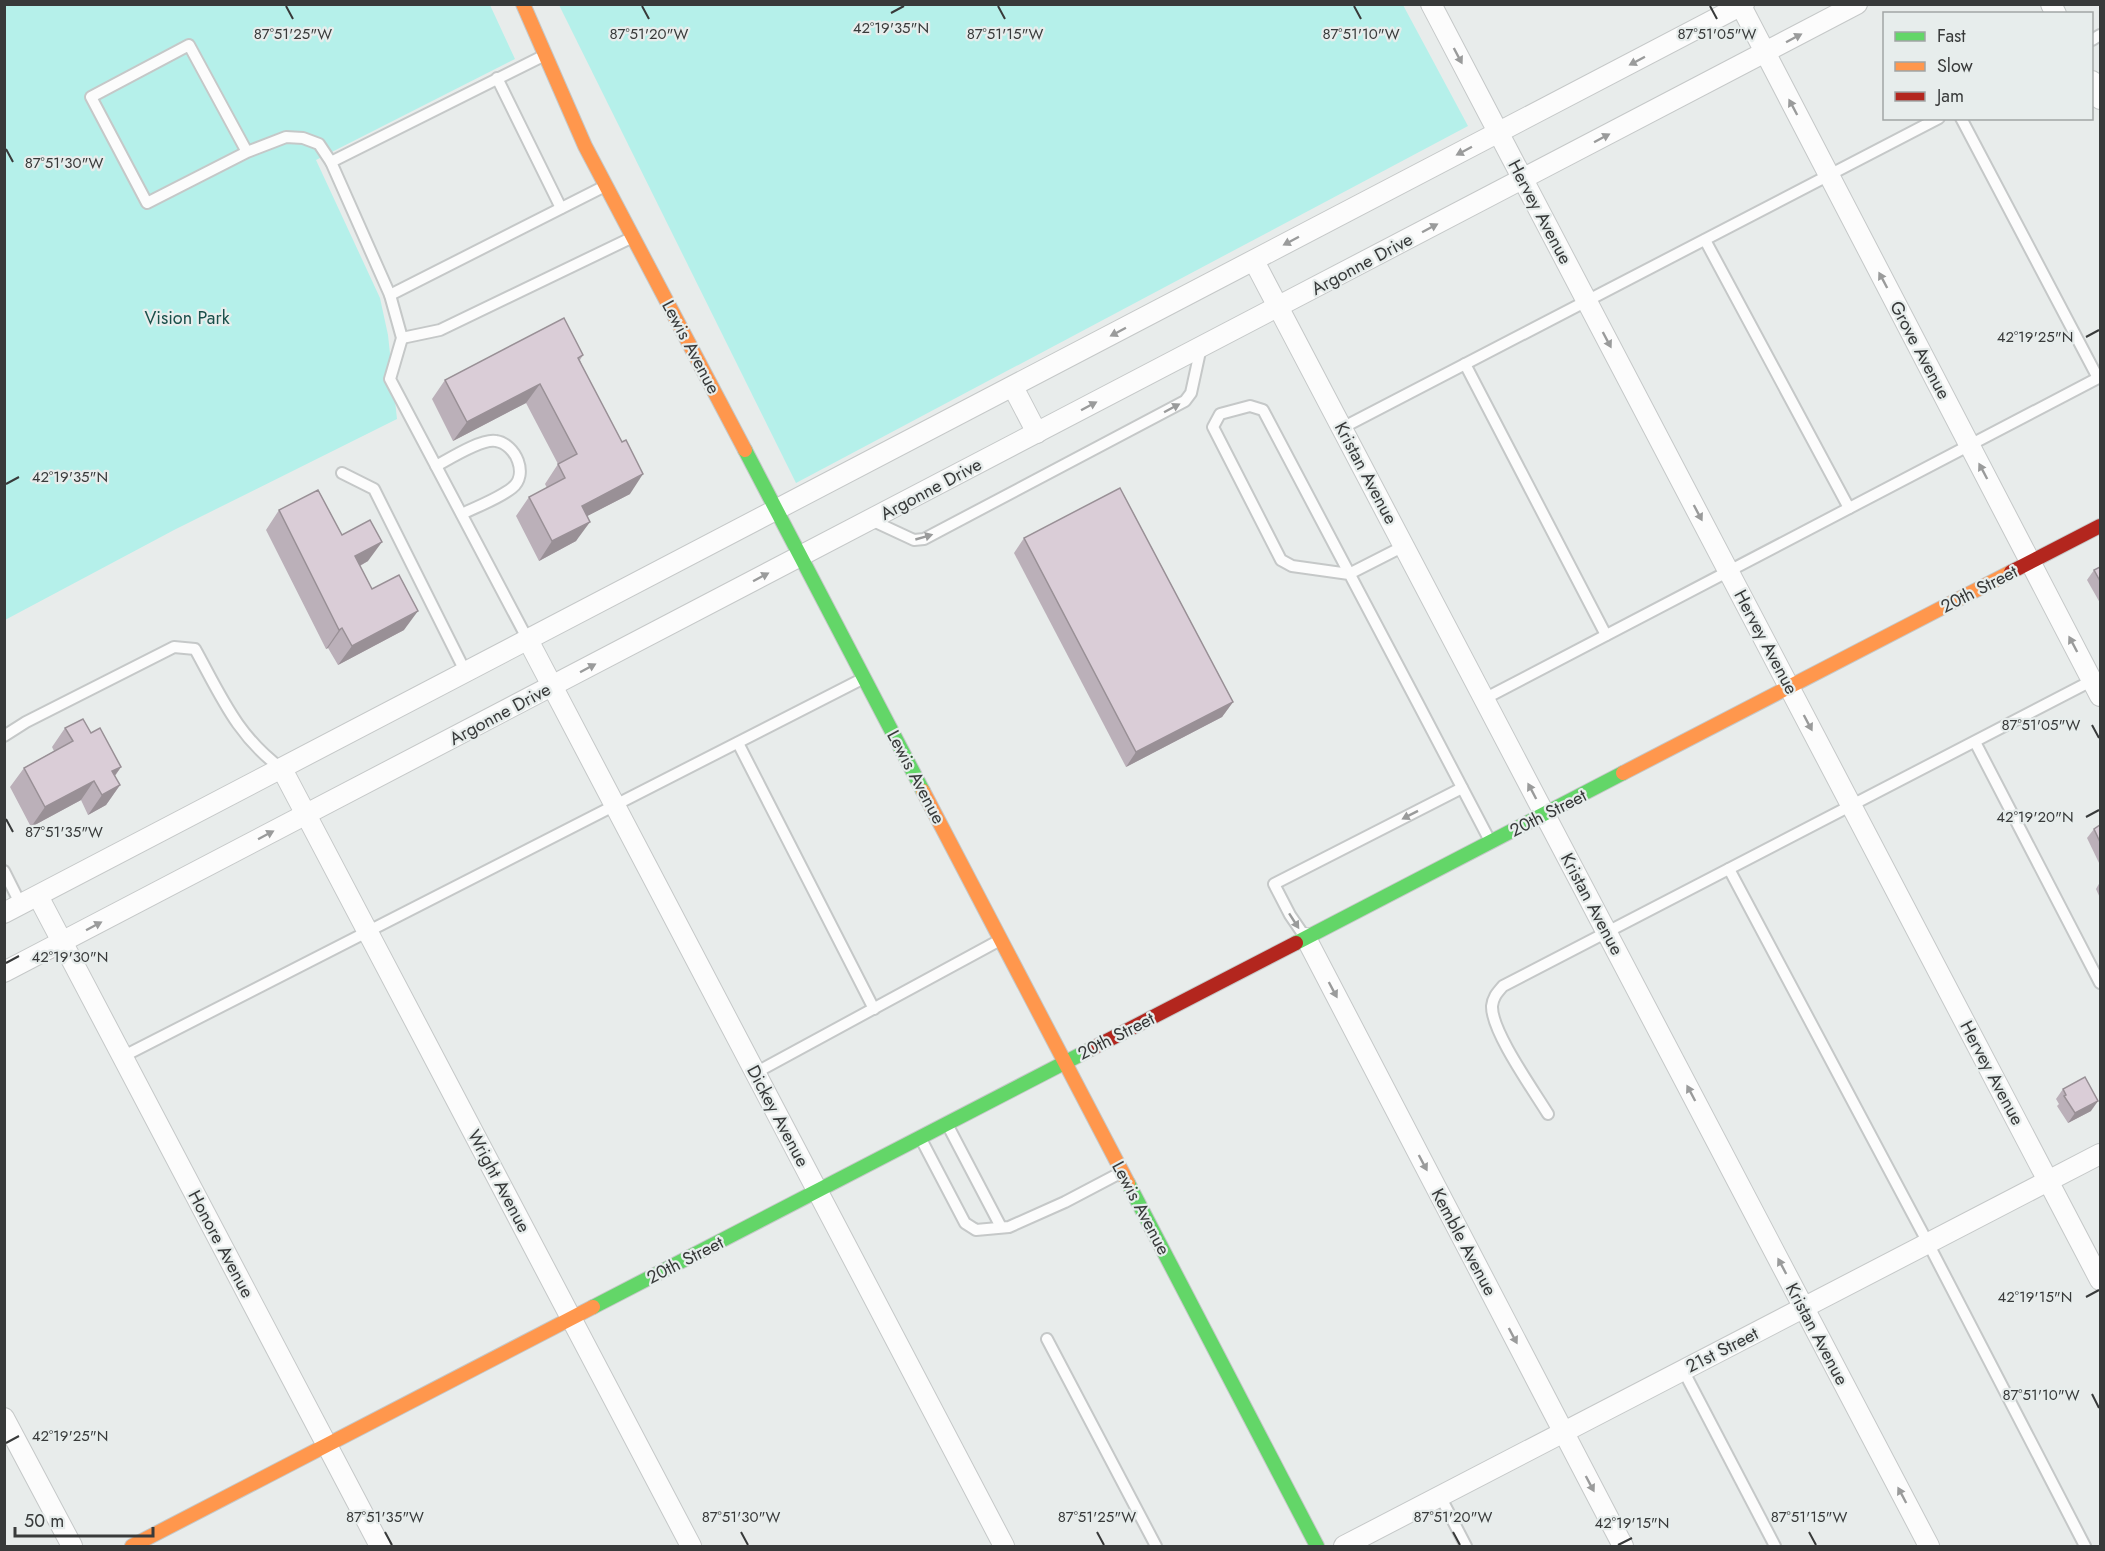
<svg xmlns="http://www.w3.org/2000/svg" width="2105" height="1551" font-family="Jost,sans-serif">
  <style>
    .green { fill: #b5f0ea }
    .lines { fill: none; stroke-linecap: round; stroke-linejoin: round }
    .lane-casing { stroke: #c5c8c8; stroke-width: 14 }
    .street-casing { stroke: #c5c8c8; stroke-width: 22 }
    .fast-casing { stroke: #c5c8c8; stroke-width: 16 }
    .slow-casing { stroke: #c5c8c8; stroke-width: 16 }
    .jam-casing { stroke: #c5c8c8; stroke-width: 16 }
    .lane { stroke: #fcfcfc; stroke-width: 10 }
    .street { stroke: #fcfcfc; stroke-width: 20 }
    .fast { stroke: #63d668; stroke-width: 14 }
    .slow { stroke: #ff974d; stroke-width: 14 }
    .jam { stroke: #b3261e; stroke-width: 14 }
    .wall { fill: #bbb0b9 }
    .shaded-wall { fill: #999096 }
    .building { fill: #dacdd7; stroke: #999096; stroke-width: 1.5 }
    .oneway { fill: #9a9b9b }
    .ticks { fill: none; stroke: #383a3a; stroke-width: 2 }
    .labels { text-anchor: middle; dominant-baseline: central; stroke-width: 4.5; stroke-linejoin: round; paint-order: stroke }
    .street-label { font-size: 18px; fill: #383a3a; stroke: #e7edec }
    .park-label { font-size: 18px; fill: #194f4a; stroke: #e7edec }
    .ticks-label { font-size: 15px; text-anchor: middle; fill: #383a3a; stroke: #e7edec; stroke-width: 4.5; stroke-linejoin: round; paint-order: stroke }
  </style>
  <rect width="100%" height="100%" fill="#e8eceb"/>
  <g class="green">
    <path d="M5,5H490L515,59L316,160L380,298L388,335L397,419L174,530L5,620Z"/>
    <path d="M559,5H1403L1468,126L796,483Z"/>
  </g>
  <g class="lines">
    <g class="lane-casing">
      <g id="lane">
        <path d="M2092,40L2100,35"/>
        <path d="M497,78L561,208"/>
        <path d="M1961,118L2098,378"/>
        <path d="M247,152L189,45L91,97L147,203L247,152L286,137L303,138L319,144L331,162"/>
        <path d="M1705,240L1849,508"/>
        <path d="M390,295L605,186"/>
        <path d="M402,338L440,330L633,237"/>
        <path d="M1465,364L1606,635"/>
        <path d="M1342,428L1939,118"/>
        <path d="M436,466C449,459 482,438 496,441C516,444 529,475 512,488C498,499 478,506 462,514"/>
        <path d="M342,473L374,489L466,673"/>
        <path d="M871,520L914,540L924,539L1185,401L1191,393L1201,347"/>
        <path d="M1404,546L1349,574L1292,566L1281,560L1213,427L1220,414L1250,406L1263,410C1339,554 1415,697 1490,841"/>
        <path d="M528,640L390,379L402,338L390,295L331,162L545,55"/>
        <path d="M1484,699L2100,377"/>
        <path d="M4,736L26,722L174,647L195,649C221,696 237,736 282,769"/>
        <path d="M1975,742L2100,983"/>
        <path d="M738,743L874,1009"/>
        <path d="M1729,869L1928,1243L2085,1546"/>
        <path d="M4,871L21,905"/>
        <path d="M1305,937L1290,915L1274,884L1462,788"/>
        <path d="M122,1057L864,678"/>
        <path d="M755,1073L1000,940"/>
        <path d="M1548,1114C1534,1091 1491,1031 1492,1006C1493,997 1497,993 1503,986L2095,679"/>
        <path d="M947,1124L1001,1227"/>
        <path d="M921,1139L965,1223L976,1230L1009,1227L1065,1202L1122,1172"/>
        <path d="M1047,1339L1156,1546"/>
        <path d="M1683,1370L1775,1546"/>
        <path d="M1440,1496L1466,1546"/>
      </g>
    </g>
    <g class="street-casing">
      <g id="street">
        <path d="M1431,4L2100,1280"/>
        <path d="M1740,4L2100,696"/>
        <path d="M2051,4L2056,14"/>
        <path d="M2092,81L2100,99"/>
        <path d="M1254,261L1929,1546"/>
        <path d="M1013,387L1037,433"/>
        <path d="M528,640L1004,1546"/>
        <path d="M282,769L691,1546"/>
        <path d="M38,896L380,1546"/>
        <path d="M4,913L1744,4"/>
        <path d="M1306,938L1623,1546"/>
        <path d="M4,972L1857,4"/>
        <path d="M4,1418L72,1546"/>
        <path d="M1344,1546L2100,1154"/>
      </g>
    </g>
    <g class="fast-casing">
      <g id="fast">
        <path d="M745,450L923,791"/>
        <path d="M1296,943L1623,773"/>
        <path d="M1128,1183L1317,1546"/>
        <path d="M593,1307L1091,1049"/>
      </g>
    </g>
    <g class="slow-casing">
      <g id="slow">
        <path d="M523,4L585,146L745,450"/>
        <path d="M1623,773L2011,572"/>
        <path d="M923,791L1128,1183"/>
        <path d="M132,1546L593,1307"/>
      </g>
    </g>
    <g class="jam-casing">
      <g id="jam">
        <path d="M2011,572L2100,526"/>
        <path d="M1091,1049L1296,943"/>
      </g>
    </g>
    <use href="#lane" class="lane"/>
    <use href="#street" class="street"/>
    <use href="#fast" class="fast"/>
    <use href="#slow" class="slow"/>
    <use href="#jam" class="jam"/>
  </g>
  <g class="wall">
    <path d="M583,355L580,360L630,494L587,516L576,541L539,561L516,516L529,497L547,488L545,484L558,464L526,403L453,441L432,399L445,380Z"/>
    <path d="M279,510L342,535L368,561L360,566L372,589L404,630L338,665L328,648L326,649L266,530Z"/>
    <path d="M1024,538L1233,702L1222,717L1126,767L1014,553Z"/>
    <path d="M2100,567V603L2087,580L2094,570Z"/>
    <path d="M65,728L91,733L121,767L115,776L120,785L106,805L88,815L81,800L31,827L10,787L24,768L54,751L52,747Z"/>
    <path d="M2100,825V865L2087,838L2094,829Z"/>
    <path d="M2100,882V898L2096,889Z"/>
    <path d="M2063,1089L2091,1111L2068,1123L2057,1106L2059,1104L2056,1099Z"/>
  </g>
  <g class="shaded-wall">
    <path d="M540,384L526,403L453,441L467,422Z"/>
    <path d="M643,474L630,494L568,526L582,506Z"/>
    <path d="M590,522L576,541L539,561L552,541Z"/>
    <path d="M382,542L368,561L341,576L355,556Z"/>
    <path d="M418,611L404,630L338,665L352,646Z"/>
    <path d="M342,628L328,648L326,649L339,630Z"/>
    <path d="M1233,702L1222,717L1126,767L1136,752Z"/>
    <path d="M121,767L107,786L98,791L112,771Z"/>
    <path d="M94,781L81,800L31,827L45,807Z"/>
    <path d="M120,785L106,805L88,815L102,795Z"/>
    <path d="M2098,1101L2091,1111L2068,1123L2075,1113Z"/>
  </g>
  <g class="building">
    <path d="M564,318L583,355L578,358L622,442L626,440L643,474L582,506L590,522L552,541L529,497L565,478L558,464L577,454L540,384L467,422L445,380Z"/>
    <path d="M1120,488L1233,702L1136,752L1024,538Z"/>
    <path d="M318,490L342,535L370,520L382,542L355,556L372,589L399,575L418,611L352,646L342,628L339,630L279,510Z"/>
    <path d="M2100,567V581L2094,570Z"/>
    <path d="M83,719L91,733L100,728L121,767L112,771L120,785L102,795L94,781L45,807L24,768L73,741L65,728Z"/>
    <path d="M2100,825V842L2094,829Z"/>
    <path d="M2085,1077L2098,1101L2075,1113L2064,1096L2066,1095L2063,1089Z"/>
  </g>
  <defs><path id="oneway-solid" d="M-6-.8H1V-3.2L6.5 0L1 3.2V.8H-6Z" transform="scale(1.5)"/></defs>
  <g class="oneway">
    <use href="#oneway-solid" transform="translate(1794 38) rotate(-28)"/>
    <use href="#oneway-solid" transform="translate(1458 56) rotate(62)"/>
    <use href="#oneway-solid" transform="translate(1637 61) rotate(152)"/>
    <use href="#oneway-solid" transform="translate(1793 107) rotate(-118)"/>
    <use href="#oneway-solid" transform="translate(1602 138) rotate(-28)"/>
    <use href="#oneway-solid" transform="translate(1464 151) rotate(152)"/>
    <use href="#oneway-solid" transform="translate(1430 228) rotate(-28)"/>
    <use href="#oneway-solid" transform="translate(1291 241) rotate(152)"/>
    <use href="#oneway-solid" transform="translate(1883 280) rotate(-118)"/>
    <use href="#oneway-solid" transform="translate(1118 332) rotate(152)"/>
    <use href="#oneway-solid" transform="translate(1607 340) rotate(62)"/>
    <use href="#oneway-solid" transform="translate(1089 406) rotate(-28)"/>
    <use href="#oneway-solid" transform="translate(1172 408) rotate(-28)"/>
    <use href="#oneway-solid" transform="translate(1983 471) rotate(-118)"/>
    <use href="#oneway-solid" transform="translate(1698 513) rotate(62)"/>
    <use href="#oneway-solid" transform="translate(924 537) rotate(-16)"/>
    <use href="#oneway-solid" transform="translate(761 577) rotate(-28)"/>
    <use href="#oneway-solid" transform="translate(2073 644) rotate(-118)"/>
    <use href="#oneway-solid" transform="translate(588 668) rotate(-28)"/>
    <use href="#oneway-solid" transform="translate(1808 723) rotate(62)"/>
    <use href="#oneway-solid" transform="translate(1532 791) rotate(-118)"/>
    <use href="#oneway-solid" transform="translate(1410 815) rotate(153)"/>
    <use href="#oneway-solid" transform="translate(266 835) rotate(-28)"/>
    <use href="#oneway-solid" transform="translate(1294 921) rotate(57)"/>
    <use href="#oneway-solid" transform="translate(94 926) rotate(-28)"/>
    <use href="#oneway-solid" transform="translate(1333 990) rotate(62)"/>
    <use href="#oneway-solid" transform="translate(1691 1093) rotate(-118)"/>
    <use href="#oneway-solid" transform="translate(1423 1163) rotate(62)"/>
    <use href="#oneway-solid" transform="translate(1782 1266) rotate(-118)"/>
    <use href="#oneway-solid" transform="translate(1513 1336) rotate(62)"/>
    <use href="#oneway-solid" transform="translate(1590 1484) rotate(62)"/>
    <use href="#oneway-solid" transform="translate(1902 1495) rotate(-118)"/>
  </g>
  <path class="ticks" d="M286,6L293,19M642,6L649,19M998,6L1005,19M1354,6L1361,19M1710,6L1717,19M891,13L904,6M6,149L13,162M2086,337L2099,330M6,484L19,477M2092,725L2099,738M2086,817L2099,810M6,819L13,832M6,963L19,956M2086,1297L2099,1290M2092,1394L2099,1408M6,1443L19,1436M385,1532L392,1545M741,1532L748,1545M1097,1532L1104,1545M1453,1532L1460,1545M1809,1532L1816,1545M1618,1545L1632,1538"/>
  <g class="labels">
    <g class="street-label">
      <text transform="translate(1540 212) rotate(62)">Hervey Avenue</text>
      <text transform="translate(1362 264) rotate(-28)">Argonne Drive</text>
      <text transform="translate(691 347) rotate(62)">Lewis Avenue</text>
      <text transform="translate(1920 350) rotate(62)">Grove Avenue</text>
      <text transform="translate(1366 473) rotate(62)">Kristan Avenue</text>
      <text transform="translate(931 489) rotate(-28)">Argonne Drive</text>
      <text transform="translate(1979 589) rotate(-27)">20th Street</text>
      <text transform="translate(1766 642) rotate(62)">Hervey Avenue</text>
      <text transform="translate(500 714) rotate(-28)">Argonne Drive</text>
      <text transform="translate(916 777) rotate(62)">Lewis Avenue</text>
      <text transform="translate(1548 813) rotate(-27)">20th Street</text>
      <text transform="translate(1592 904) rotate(62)">Kristan Avenue</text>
      <text transform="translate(1116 1036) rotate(-27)">20th Street</text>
      <text transform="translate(1992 1073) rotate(62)">Hervey Avenue</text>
      <text transform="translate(778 1116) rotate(62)">Dickey Avenue</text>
      <text transform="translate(499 1181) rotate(62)">Wright Avenue</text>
      <text transform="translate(1141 1208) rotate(62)">Lewis Avenue</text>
      <text transform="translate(1464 1242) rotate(62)">Kemble Avenue</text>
      <text transform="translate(221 1244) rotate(62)">Honore Avenue</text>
      <text transform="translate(685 1260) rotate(-27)">20th Street</text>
      <text transform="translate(1817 1334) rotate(62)">Kristan Avenue</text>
      <text transform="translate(1722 1350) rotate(-27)">21st Street</text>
    </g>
    <g class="park-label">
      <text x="187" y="318">Vision Park</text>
    </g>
  </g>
  <g class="ticks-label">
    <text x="891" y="33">42°19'35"N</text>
    <text x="293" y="39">87°51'25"W</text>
    <text x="649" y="39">87°51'20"W</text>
    <text x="1005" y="39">87°51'15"W</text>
    <text x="1361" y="39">87°51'10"W</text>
    <text x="1717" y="39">87°51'05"W</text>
    <text x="64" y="168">87°51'30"W</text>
    <text x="2035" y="342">42°19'25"N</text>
    <text x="70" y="482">42°19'35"N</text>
    <text x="2041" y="730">87°51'05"W</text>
    <text x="2035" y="822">42°19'20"N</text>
    <text x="64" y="837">87°51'35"W</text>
    <text x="70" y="962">42°19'30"N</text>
    <text x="2035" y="1302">42°19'15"N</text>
    <text x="2041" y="1400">87°51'10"W</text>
    <text x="70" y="1441">42°19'25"N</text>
    <text x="385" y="1522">87°51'35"W</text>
    <text x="741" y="1522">87°51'30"W</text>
    <text x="1097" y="1522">87°51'25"W</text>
    <text x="1453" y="1522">87°51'20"W</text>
    <text x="1809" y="1522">87°51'15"W</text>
    <text x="1632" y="1528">42°19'15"N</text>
  </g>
  <rect width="2105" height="1551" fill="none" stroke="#383a3a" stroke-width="12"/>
  <rect x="1883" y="12" width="210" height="108" fill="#e7edec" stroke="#a1a5a5" stroke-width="1.5"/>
  <rect x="1895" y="32" width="30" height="9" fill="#63d668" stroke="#a1a5a5" stroke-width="1.5"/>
  <text x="1937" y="42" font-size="18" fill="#383a3a">Fast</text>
  <rect x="1895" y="62" width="30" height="9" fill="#ff974d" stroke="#a1a5a5" stroke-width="1.5"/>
  <text x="1937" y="72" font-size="18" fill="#383a3a">Slow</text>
  <rect x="1895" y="92" width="30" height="9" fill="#b3261e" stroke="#a1a5a5" stroke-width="1.5"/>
  <text x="1937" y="102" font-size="18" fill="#383a3a">Jam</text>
  <path d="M15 1527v9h138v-9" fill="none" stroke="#383a3a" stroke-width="3"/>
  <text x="24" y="1527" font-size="18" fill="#383a3a" stroke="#e7edec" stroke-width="4.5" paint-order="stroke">50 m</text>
</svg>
